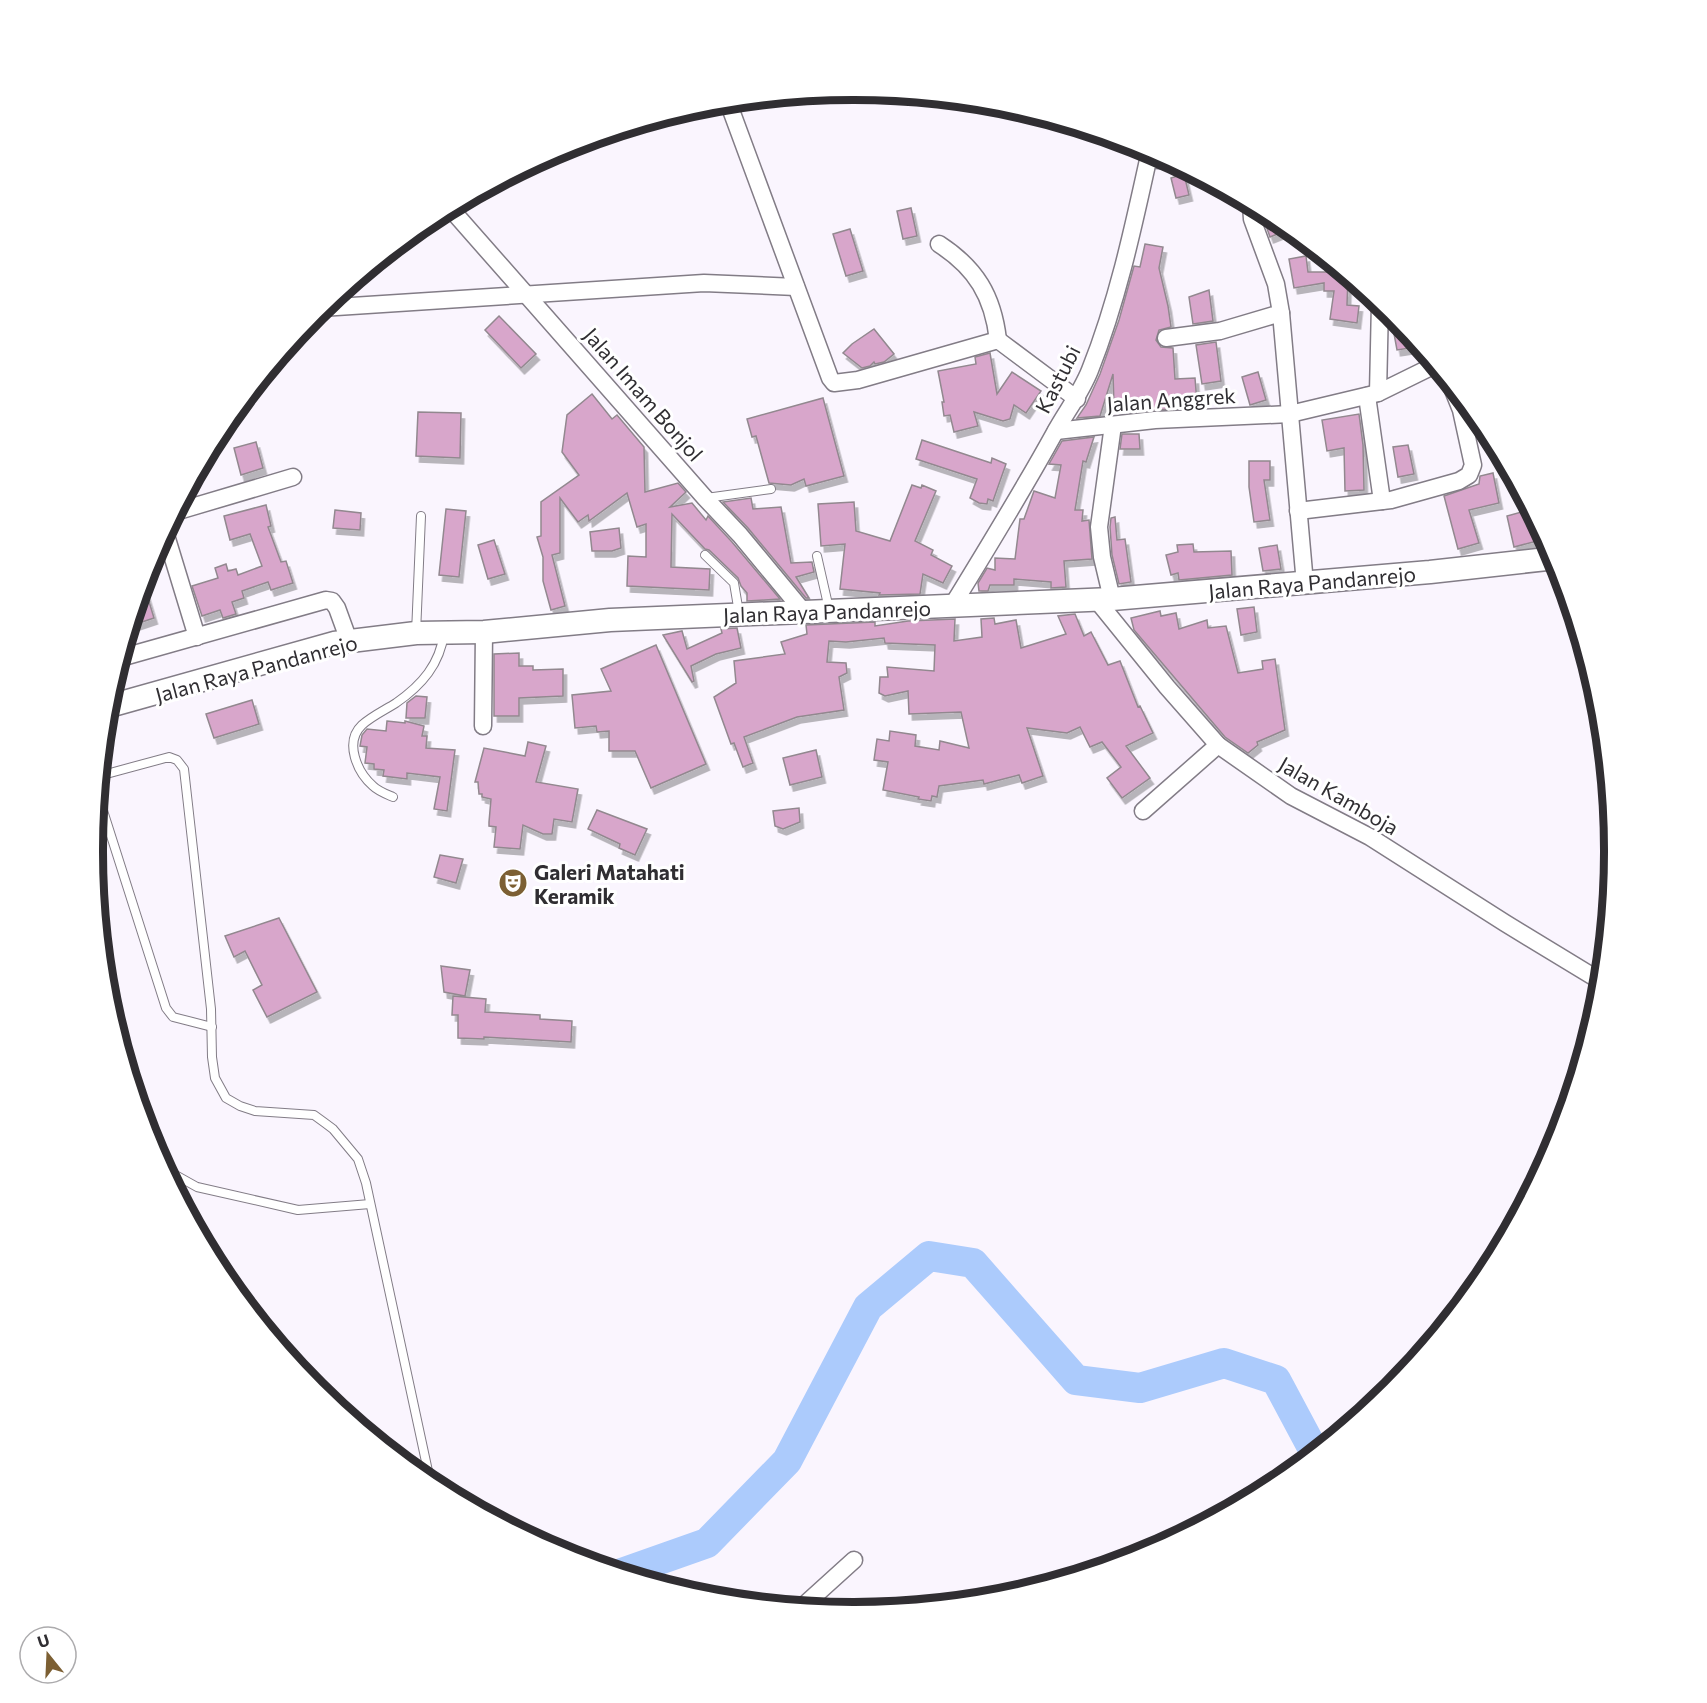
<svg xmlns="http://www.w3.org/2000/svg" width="1707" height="1703" font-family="Commissioner,sans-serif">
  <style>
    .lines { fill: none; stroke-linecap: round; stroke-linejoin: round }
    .river { stroke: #accbfc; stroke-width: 30 }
    .building { fill: #d8a6cb; stroke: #92888f; stroke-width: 1.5; filter: url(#shadow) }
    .service-casing { stroke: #827c86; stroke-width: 10 }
    .minor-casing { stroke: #827c86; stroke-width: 19 }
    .secondary-casing { stroke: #827c86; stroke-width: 25 }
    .service { stroke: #fff; stroke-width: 8 }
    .minor { stroke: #fff; stroke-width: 16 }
    .secondary { stroke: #fff; stroke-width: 22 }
    .labels { text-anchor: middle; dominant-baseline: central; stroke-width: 6; stroke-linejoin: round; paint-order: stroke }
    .street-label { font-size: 21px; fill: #302e32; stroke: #fff }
    .poi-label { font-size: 21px; font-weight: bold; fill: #302e32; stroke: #fff; text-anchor: start }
    .rim { fill: none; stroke: #302e32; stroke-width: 8 }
  </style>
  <defs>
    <filter id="shadow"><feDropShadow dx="3.5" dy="6" stdDeviation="0" flood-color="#0004"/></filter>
  </defs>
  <rect width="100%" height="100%" fill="#faf5fe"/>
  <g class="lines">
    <path class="river" d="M622,1573L707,1543L787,1461L868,1307L929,1256L973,1263L1076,1380L1140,1388L1224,1363L1276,1380L1315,1453"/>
  </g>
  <g class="building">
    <path d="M1184,174L1189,195L1176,198L1171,178Z"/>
    <path d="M911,208L917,236L903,239L897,211Z"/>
    <path d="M1273,216L1277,219L1290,229L1270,237L1264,220Z"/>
    <path d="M850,229L863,271L846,276L833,234Z"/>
    <path d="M1145,244L1163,247L1159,268L1168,306L1171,327L1159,330L1156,340L1161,347L1173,348L1175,379L1195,378L1197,403L1175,405V409L1151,410V408L1114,406L1113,374L1100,416L1077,418L1086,405L1100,374L1119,320L1134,266L1140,267Z"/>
    <path d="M1306,256L1308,272H1342L1348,277L1347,305L1359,306L1357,323L1330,319L1334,291H1324V283L1294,288L1289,259Z"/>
    <path d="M1209,290L1213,321L1193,324L1189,297Z"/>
    <path d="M1390,312L1407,331L1410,348L1397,350Z"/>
    <path d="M499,316L536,354L521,368L485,330Z"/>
    <path d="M874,329L894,354L884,362L875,364L874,362L870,366L862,368L843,353L852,344Z"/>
    <path d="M1216,342L1221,381L1202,384L1196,345Z"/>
    <path d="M990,353L997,394L1012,372L1041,391L1026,413L1014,405L1010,419L1003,421L974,412L978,426L954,432L950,415L944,416L942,402H944L938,371L976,364L975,357Z"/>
    <path d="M1258,372L1266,400L1250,405L1242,377Z"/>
    <path d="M592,394L612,419L617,415L644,447L645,492L678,483L686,492L670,507L692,503L706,520L708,516L732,542L780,599L747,601V593L741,586L738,578L709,550L705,549L672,514L671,567L710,569L709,590L627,586L628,556L646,557V524L637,527L627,493L589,521L588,515L578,522L560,498V553L552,555L565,606L551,610L543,581V557L537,537L541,536V502L579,475L562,452L567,415Z"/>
    <path d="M823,398L844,476L806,486L804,479L791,485L769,483L756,436L752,437L747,419Z"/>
    <path d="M418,412L461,413L460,458L416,456Z"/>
    <path d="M1359,414L1363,445L1364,490L1345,491L1344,448L1327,451L1322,420Z"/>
    <path d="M1122,434H1139L1140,449H1120Z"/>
    <path d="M1094,437L1086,462L1083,461L1075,510H1083L1082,521L1089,520L1092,559L1064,561L1066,587L1051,588V582L1014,579V585H990L988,591H979L978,583L987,568L995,570V558L1015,559L1020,519H1024L1034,491L1055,498L1061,465L1049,464L1062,441Z"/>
    <path d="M922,440L991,463L992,458L1006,464L993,501L988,499L987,504L979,503L970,498L977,479L916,459Z"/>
    <path d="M256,442L263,468L241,475L234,448Z"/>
    <path d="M1408,445L1414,474L1398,477L1393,447Z"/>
    <path d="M1249,461H1270V480H1264L1270,520L1254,522L1249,487Z"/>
    <path d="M1493,473L1499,503L1469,510L1479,543L1458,549L1444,496L1479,484L1480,476Z"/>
    <path d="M912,485L921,488L922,485L936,491L915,541L933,550L931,555L952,566L943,583L923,574L920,594L879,595L880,593L840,589L845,544L821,546L818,504L854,502L856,531L890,541Z"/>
    <path d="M751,498L753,509L781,507L791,563L812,562L814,572L796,577L809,598H806L748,528L723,502Z"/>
    <path d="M266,505L271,526L268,527L281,562L286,561L293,583L271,590L268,582L242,591L244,598L232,602L236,614L223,618L220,610L202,616L192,586L218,578L215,568L226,564L228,571L236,569L238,575L262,566L250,534L230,540L224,516Z"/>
    <path d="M446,509L466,511L459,577L439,575Z"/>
    <path d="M335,510L361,513L360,530L333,528Z"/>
    <path d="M1529,510L1537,541L1514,547L1507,516Z"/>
    <path d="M1115,517L1117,540L1125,539L1131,582L1119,584L1112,555L1110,527L1111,518Z"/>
    <path d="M619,528L621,548L612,551H592L590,532Z"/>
    <path d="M494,540L505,574L488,579L478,545Z"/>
    <path d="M1193,544L1194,552L1231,551L1232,575L1179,580L1178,573L1171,575L1166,555L1178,552L1177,545Z"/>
    <path d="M1277,545L1281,569L1263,571L1259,548Z"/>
    <path d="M143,582L154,618L130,626L138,601Z"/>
    <path d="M1254,607L1257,632L1241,635L1237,609Z"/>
    <path d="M1160,611L1161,616L1176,613L1179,629L1207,620L1208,628L1226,626L1238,673L1263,669L1262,661L1275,659L1285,730L1257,742L1258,745L1248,753L1225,737L1134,630L1131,618Z"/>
    <path d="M1075,614L1084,636L1091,632L1108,665L1120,661L1138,707L1140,706L1153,733L1126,746L1150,778L1122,798L1107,778L1121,767L1102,742L1090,747L1080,727L1067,733L1027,728L1043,776L1022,783L1019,775L984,784L983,780L939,786L937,797L932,796L931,801L918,799L919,797L883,790L888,762L874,760L877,739L889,741L890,731L916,735L915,746L939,750L940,741L969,748L961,712L909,714L908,691L885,696L879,693L880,677H888L887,667L934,671L935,645L885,643L884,638L846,642L829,641L827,662L846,663L847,673L839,677L844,710L797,717L744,737L753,763L743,767L734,743L731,744L714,697L736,683L734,661L785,654L781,642L807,634L806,625L875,622V626L908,621L955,619L954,641L982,637L981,619L994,618L995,624L1016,620L1021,648L1066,634L1058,616Z"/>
    <path d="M737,628L741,648L716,654L691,666L694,681L692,682L663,635L682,631L687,649L722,633L721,629Z"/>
    <path d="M656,645L706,764L651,788L635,751H609V731L597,732L596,726L575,728L572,695L611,691L601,669Z"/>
    <path d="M519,653V666H533V670L563,669V696L519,698V716H494V654Z"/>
    <path d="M416,696L427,697L425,718H406L407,703Z"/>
    <path d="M252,700L259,724L214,738L206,714Z"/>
    <path d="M387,721L405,723V721L424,726L422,736H427L426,748L455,750L447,811L434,809L440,777L407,773V779L383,776L384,770L374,769V764L365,763L367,747L360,746L362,735L367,729L386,731Z"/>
    <path d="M528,742L546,746L536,782L578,789L572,822L554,819L552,834H543L523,825L520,849L494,847L496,827L489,826V822L491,799L482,797V794H479L478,782H475L484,748L525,756Z"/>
    <path d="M816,750L822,777L790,785L783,758Z"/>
    <path d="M799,808L800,822L783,829L775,826L773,811Z"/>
    <path d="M597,810L647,829L635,855L619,848L620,844L588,829Z"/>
    <path d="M440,855L463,859L456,883L434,877Z"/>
    <path d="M279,918L317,992L267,1017L253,990L262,985L245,951L234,957L225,936Z"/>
    <path d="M441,966L470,970L465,996L444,992Z"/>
    <path d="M453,996L486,999L485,1012L540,1015V1019L572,1021L571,1042L484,1037V1039L458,1038V1015H452Z"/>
  </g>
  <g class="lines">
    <g class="service-casing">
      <g id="service">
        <path d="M706,498L771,489"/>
        <path d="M705,555L734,583L739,613"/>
        <path d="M817,556L829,609"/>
        <path d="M416,633L421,516"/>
        <path d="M99,776L169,757L177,760L184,769L211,1009L212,1057L215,1078L226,1098L240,1106L255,1111L314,1115L325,1123L333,1129L358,1159L366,1183L431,1485"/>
        <path d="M98,795L166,1008L173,1017L212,1027"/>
        <path d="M393,797C386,794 378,791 373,786C357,772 344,742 362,725C372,716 385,710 396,703C422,685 440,664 444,633"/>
        <path d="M163,1168L197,1187L298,1210L370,1204"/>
      </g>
    </g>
    <g class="minor-casing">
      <g id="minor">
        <path d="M728,102L830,378L834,383L858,380L998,340L1077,399"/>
        <path d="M1148,159L1170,161"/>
        <path d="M1251,205L1252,219L1276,284L1281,313"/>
        <path d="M450,208L705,498L740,535L803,611"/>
        <path d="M939,244C976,268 993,296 998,340"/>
        <path d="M321,308L704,283L796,287"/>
        <path d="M1166,338L1220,331L1281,313L1305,584"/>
        <path d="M1378,393L1380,303"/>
        <path d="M1367,396L1382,501"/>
        <path d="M1056,431L1155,420L1290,414L1378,393L1435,365"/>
        <path d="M1298,511L1391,500L1459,481L1469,475L1473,465L1461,410L1451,385"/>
        <path d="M175,512L293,477"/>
        <path d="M165,532L197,637"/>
        <path d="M1095,598L1167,687L1218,745L1291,796L1370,837L1505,923L1602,982"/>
        <path d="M1112,599L1102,557L1099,527L1113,425"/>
        <path d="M952,606C987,549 1022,492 1054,434C1066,412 1081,393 1090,370C1118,300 1134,224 1150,151"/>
        <path d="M120,658L326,600L332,601L337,608L349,641"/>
        <path d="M483,726L484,632"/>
        <path d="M1143,811L1218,745"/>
        <path d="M801,1608L854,1560"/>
      </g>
    </g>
    <g class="secondary-casing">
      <path id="secondary" d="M106,707L334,643L416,633L484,632L610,620L1112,599L1430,572L1556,558"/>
    </g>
    <use href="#service" class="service"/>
    <use href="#minor" class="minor"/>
    <use href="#secondary" class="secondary"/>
  </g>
  <defs>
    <g id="theatre-disc" transform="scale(1.5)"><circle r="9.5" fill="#7c5f33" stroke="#fff"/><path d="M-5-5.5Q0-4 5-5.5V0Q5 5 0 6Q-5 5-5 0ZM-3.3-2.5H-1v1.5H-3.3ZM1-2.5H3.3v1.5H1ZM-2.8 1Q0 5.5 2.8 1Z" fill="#fff"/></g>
  </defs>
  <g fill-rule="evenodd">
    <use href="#theatre-disc" x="513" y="883"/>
  </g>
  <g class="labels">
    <g class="street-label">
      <text transform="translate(1057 379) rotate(-63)">Kastubi</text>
      <text transform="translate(644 394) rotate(49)">Jalan Imam Bonjol</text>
      <text transform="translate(1171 399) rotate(-4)">Jalan Anggrek</text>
      <text transform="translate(1312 582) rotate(-5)">Jalan Raya Pandanrejo</text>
      <text transform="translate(827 611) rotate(-2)">Jalan Raya Pandanrejo</text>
      <text transform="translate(256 668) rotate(-15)">Jalan Raya Pandanrejo</text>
      <text transform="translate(1339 795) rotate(30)">Jalan Kamboja</text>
    </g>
    <g class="poi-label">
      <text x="534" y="871">Galeri Matahati<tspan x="534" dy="24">Keramik</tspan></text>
    </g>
  </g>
  <path d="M0 0H1707V1703H0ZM853 100H854A750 750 0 0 1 1604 850V852A750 750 0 0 1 854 1602H853A750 750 0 0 1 103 852V850A750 750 0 0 1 853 100Z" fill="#fff" fill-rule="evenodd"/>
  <path class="rim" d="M853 100H854A750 750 0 0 1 1604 850V852A750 750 0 0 1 854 1602H853A750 750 0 0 1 103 852V850A750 750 0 0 1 853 100Z"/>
  <g transform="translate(48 1655) rotate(342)"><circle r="28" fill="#ffffff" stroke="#acabad" stroke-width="1.5"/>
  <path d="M0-4.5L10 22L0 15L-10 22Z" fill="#7c5f33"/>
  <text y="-9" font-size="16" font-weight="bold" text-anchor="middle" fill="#302e32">U</text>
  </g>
</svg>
